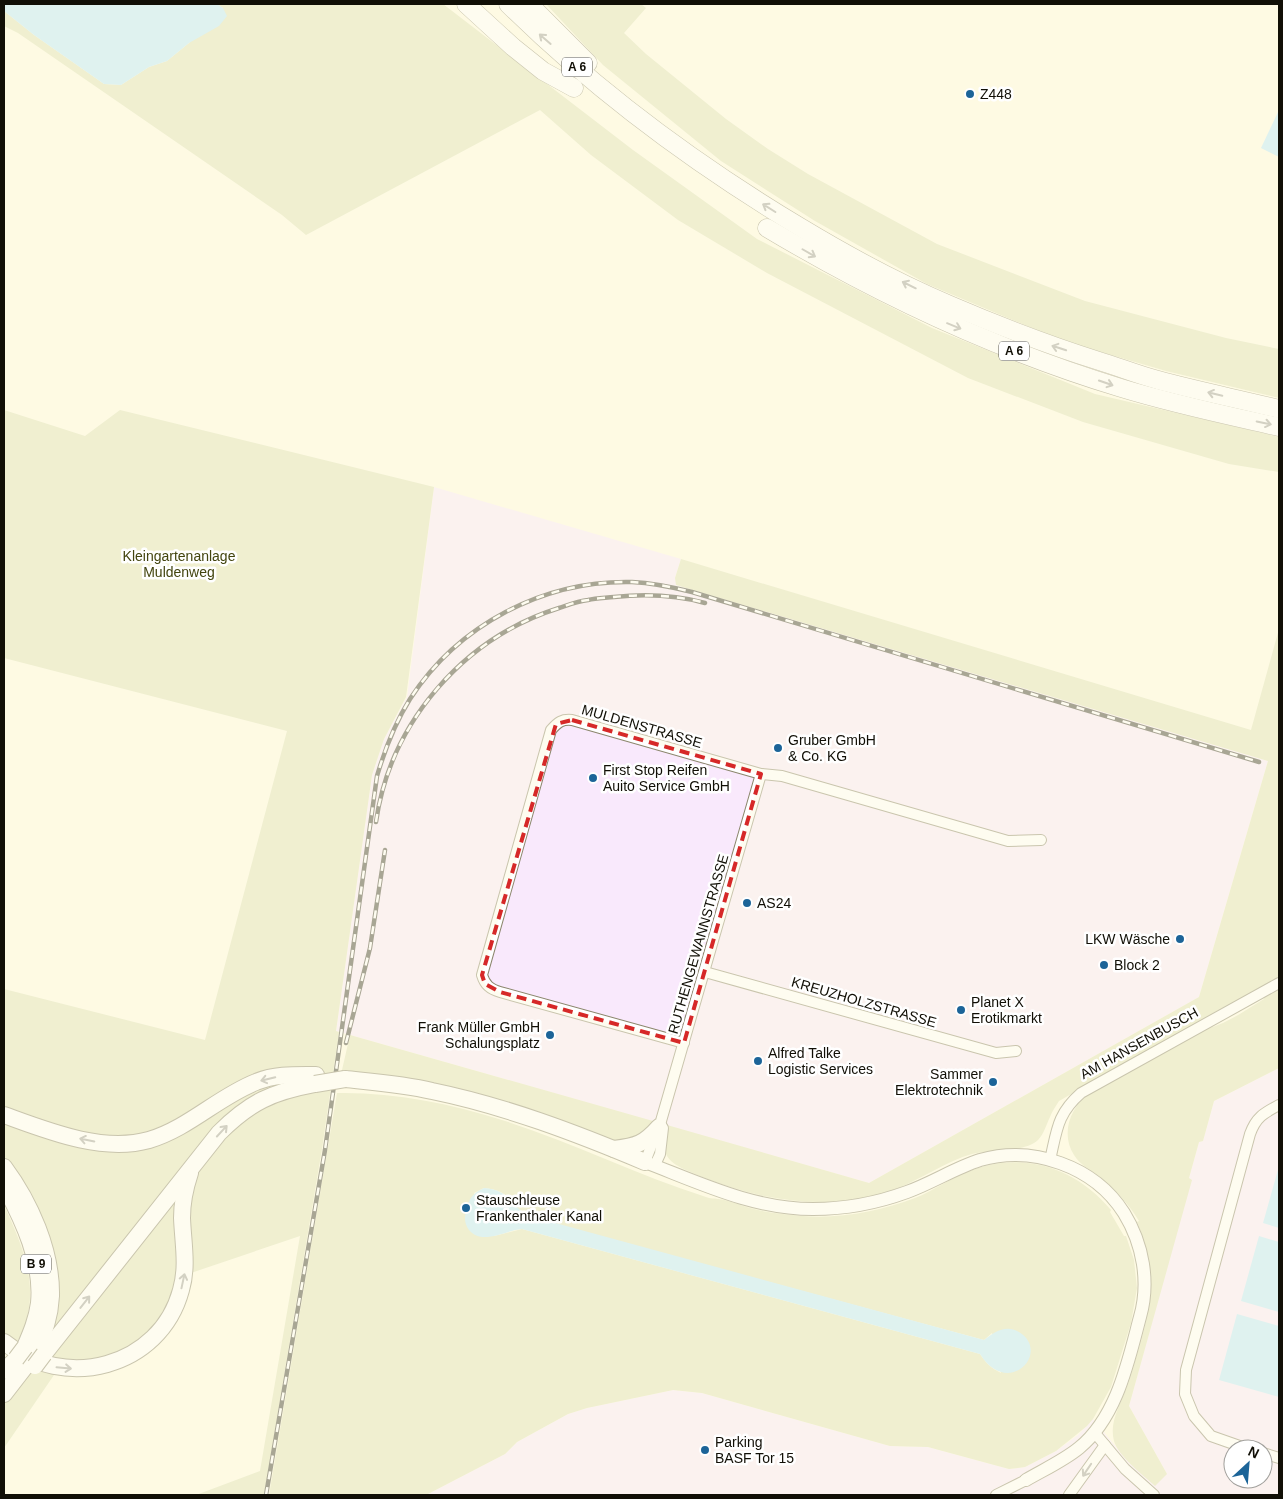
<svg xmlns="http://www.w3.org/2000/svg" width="1283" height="1499" font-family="Arial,sans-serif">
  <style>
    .industrial { fill: #f9e9fc; fill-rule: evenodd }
    .green { fill: #dfe2b8; fill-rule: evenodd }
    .water { fill: #bbe8fd }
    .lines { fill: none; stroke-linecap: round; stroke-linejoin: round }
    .minor-casing { stroke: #8b866c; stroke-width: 12 }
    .tertiary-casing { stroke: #8b866c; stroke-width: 14 }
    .trunk-casing { stroke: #8b866c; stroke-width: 18 }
    .motorway-casing { stroke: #8b866c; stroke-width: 19 }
    .minor { stroke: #fff; stroke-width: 10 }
    .tertiary { stroke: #fff; stroke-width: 12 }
    .trunk { stroke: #fff; stroke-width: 16 }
    .motorway { stroke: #fff; stroke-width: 18 }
    .rail-casing { stroke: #424034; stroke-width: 4.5 }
    .rail { stroke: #fff; stroke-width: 2.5; stroke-dasharray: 8; stroke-linecap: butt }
    .trunk-bridge-casing { stroke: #8b866c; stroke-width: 18; stroke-linecap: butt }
    .trunk-bridge { stroke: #fff; stroke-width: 16 }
    .oneway { stroke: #a09f9b }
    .marked { fill: none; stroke: #d62828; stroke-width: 4; stroke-dasharray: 10 6; stroke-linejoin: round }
    .poi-dot { fill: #1c6498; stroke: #fff; stroke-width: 2 }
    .labels { text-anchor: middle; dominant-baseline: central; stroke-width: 5; stroke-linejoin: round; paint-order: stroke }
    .shield { fill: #fff; stroke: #585751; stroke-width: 1 }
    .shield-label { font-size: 12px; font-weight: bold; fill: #110f06 }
    .poi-label { font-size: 14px; fill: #110f06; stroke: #fff; text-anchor: start }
    .park-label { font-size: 14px; fill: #43450f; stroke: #fff }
    .street-label { font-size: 14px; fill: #110f06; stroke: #fff }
  </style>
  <rect width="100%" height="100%" fill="#fefae3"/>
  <g class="industrial">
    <path d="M434,487L681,559L675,578L677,585L1268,761L1199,997L869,1183L336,1031L372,775L384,739L407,697Z"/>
    <path d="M1279,1068V1495H426L505,1454L517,1442L568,1414L587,1408L673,1390L702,1393L890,1446L928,1447L1009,1469L1025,1467L1056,1451L1078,1435L1093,1419L1130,1464L1167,1474L1129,1406L1191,1181L1189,1178L1199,1142L1203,1141L1214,1101ZM1233,1449H1263V1479H1233Z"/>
  </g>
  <g class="green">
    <path d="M217,4H443L633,150L757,239L932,328L1095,394L1279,437V472L1229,464L1083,422L968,378L767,273L678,220L591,155L540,110L306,235L282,215L18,33L4,26V11L34,35L104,84L121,85L149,67L167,61L189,43L223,8Z"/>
    <path d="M546,4H641L646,8L624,33L646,54L726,119L768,149L808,174L937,244L1085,301L1226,338L1279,349V398L1166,371L1063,341L927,284L815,221L721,161L603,65Z"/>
    <path d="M4,410L85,436L120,410L434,487L406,697L384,739L372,775L336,1031L339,1032L322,1149L264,1495H196L260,1471L300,1236L185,1275L167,1322L100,1366L54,1375L4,1448V1405L27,1375L48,1339L14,1168L4,1156V989L205,1040L287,731L4,658Z"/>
    <path d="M681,559L1251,730L1279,629V1068L1214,1101L1203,1141L1199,1142L1189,1178L1192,1180L1129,1406L1167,1474L1155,1486C1143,1475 1118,1456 1114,1441C1109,1422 1120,1406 1126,1389C1132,1375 1135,1360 1140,1345C1153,1297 1157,1270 1137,1222L1139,1221C1129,1204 1115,1190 1100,1177C1091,1170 1080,1165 1074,1155C1060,1133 1071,1107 1089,1093L1201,1030C1224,1026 1244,1011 1264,999L1260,990L1217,1011L1059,1101C1056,1106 1052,1111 1050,1117C1046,1125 1044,1134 1038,1140C1024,1153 990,1149 972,1154C947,1161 921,1179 896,1189C832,1213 761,1201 700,1176C671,1164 658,1160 667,1125L869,1183L1199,997L1268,761L676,585L675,578Z"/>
    <path d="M350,1035L653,1121L649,1132L623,1143L363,1073L342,1070Z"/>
    <path d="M337,1093C392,1092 449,1103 502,1120C572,1142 637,1175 706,1197C710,1199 714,1198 718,1199C729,1200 739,1205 750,1208C767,1213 785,1214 803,1216C840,1219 881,1211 915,1198C933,1191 949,1179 967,1172C1021,1150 1074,1166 1111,1210L1110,1212L1124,1236H1126L1134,1260L1137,1288L1131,1323L1111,1387L1093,1419L1087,1426L1056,1451L1025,1467L1009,1469L928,1447L890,1446L702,1393L673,1390L587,1408L568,1414L517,1442L505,1454L426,1495H269ZM484,1188C515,1191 507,1206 526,1215C540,1222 561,1225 576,1230L984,1340L992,1333L1001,1373C991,1368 986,1363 980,1354L522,1229L494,1236L474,1193Z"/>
    <path d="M4,1205C25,1251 44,1296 16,1344L4,1334Z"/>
  </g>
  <g class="water">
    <path d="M4,4H217L223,8L227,16L219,26L189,43L167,61L149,67L121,85L104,84L34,35L4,11Z"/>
    <path d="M1279,110V157L1261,148Z"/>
    <path d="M1279,1166V1228L1263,1223Z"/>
    <path d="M484,1188C508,1190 509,1202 526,1215L984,1340C994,1332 1006,1324 1019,1332C1052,1352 1008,1399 980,1354L522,1229C506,1230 482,1246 469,1230C465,1224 464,1219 466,1212C468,1199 473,1193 484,1188Z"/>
    <path d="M1259,1236L1279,1242V1312L1241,1301Z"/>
    <path d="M1237,1314L1279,1326V1397L1219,1380Z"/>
  </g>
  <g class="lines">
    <g class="minor-casing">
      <g id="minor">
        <path d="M705,972L996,1053L1016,1051"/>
        <path d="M684,1043L500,992C490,989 485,985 482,975L551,730C558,722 562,719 572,720L761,774L782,776L1008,841L1041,840"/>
        <path d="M1050,1160C1057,1130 1057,1114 1081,1093L1279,983"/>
        <path d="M645,1162L661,1121L761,774"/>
        <path d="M655,1165L660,1154L663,1128"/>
        <path d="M1094,1432L1125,1469L1154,1495"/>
        <path d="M1248,1449L1211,1436L1194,1416L1185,1394L1186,1370L1250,1134C1256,1117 1264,1113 1279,1105"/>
        <path d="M1263,1453L1279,1458"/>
        <path d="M996,1495L1026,1480"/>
        <path d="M1069,1495L1105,1445"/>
      </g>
    </g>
    <g class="tertiary-casing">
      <path id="tertiary" d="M645,1162C700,1183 753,1209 813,1209C845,1209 877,1203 907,1192C932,1183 955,1168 980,1160C1033,1145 1094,1166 1124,1213C1143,1244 1150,1282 1140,1317C1128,1362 1117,1417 1079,1448C1063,1461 1043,1470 1026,1480"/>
    </g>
    <g class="trunk-casing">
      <g id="trunk">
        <path d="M345,1079C374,1082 403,1084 432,1091C505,1106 576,1133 645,1162"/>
        <path d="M4,1115C48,1131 102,1153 149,1140C189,1128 218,1097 256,1082C275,1074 296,1075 316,1075"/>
        <path d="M614,1149C637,1146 644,1144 659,1127"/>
        <path d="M4,1167C30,1202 52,1251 51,1296C50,1316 44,1335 35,1352"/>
        <path d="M4,1185C23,1220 43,1262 39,1303C37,1319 31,1333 25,1347"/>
        <path d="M4,1342C64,1392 160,1368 181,1290C188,1266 183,1243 182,1218C182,1203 185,1188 190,1173"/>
        <path d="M44,1354L219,1133C250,1102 272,1092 315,1084"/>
        <path d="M4,1371L16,1359"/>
        <path d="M4,1394L28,1363"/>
      </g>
    </g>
    <g class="motorway-casing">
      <g id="motorway">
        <path d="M466,4L513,47L543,71L574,88"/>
        <path d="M508,4C595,90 695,164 800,227C848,256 898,283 950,305C999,326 1048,345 1099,361C1119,367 1138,375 1158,380C1198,391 1239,399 1279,409"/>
        <path d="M529,4L588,63"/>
        <path d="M767,228C879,295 996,350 1121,388C1173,404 1226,415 1279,427"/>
      </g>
    </g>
    <use href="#minor" class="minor"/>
    <use href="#tertiary" class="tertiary"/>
    <use href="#trunk" class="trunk"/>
    <use href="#motorway" class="motorway"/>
    <g class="rail-casing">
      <g id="rail">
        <path d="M376,822C390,723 463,638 559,608C568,605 578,601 588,600C596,598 605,598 614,597C643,594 676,595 705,603"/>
        <path d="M346,1043L370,948L385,850"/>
        <path d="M266,1495L325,1150L377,776C385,749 395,723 410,699C458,625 543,580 632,582C652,583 672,587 692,592L1259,762"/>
      </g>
    </g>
    <use href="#rail" class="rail"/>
    <g class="trunk-bridge-casing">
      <g id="trunk-bridge">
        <path d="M315,1084L345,1079"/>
        <path d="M16,1359L25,1347"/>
        <path d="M35,1366L44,1354"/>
      </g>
    </g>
    <use href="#trunk-bridge" class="trunk-bridge"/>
  </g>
  <defs><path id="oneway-shaft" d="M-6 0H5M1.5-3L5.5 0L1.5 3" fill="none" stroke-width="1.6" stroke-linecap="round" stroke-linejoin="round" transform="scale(1.25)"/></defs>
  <g class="oneway">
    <use href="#oneway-shaft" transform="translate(545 39) rotate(-139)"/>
    <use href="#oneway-shaft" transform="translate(769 208) rotate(-148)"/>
    <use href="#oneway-shaft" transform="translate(809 253) rotate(30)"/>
    <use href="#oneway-shaft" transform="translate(909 285) rotate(-154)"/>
    <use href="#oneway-shaft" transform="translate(954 326) rotate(22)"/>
    <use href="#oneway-shaft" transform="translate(1059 348) rotate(-162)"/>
    <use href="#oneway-shaft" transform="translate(1106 383) rotate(19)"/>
    <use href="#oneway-shaft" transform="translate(1215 394) rotate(-167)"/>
    <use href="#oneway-shaft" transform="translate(1264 423) rotate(12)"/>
    <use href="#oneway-shaft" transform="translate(268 1079) rotate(166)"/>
    <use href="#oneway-shaft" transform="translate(222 1131) rotate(-47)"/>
    <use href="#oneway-shaft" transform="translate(87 1140) rotate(-169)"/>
    <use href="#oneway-shaft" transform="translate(183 1281) rotate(-78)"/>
    <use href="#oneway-shaft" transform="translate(85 1302) rotate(-52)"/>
    <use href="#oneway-shaft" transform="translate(64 1368) rotate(5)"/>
    <use href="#oneway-shaft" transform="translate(1087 1470) rotate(124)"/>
  </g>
  <path d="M0 0H1283V1499H0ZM572,720L761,774L684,1043L500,992L485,984L482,975L556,724Z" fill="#fefae3" fill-opacity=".55" fill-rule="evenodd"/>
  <path class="marked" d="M572,720L761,774L684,1043L500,992L485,984L482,975L556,724Z"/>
  <g class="poi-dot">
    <circle cx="970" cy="94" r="5"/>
    <circle cx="778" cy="748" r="5"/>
    <circle cx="593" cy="778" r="5"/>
    <circle cx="747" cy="903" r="5"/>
    <circle cx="1180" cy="939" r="5"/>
    <circle cx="1104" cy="965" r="5"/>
    <circle cx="961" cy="1010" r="5"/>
    <circle cx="550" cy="1035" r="5"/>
    <circle cx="758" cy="1061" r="5"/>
    <circle cx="993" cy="1082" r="5"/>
    <circle cx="466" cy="1208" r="5"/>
    <circle cx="705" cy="1450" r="5"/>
  </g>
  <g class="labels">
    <g class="shield">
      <rect x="562" y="57.5" width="30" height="19" rx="4"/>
      <rect x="999" y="341.5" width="30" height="19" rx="4"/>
      <rect x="21" y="1254.5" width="30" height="19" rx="4"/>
    </g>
    <g class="shield-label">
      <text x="577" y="67">A 6</text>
      <text x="1014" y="351">A 6</text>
      <text x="36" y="1264">B 9</text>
    </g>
    <g class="poi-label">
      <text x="980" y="94">Z448</text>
      <text x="788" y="740">Gruber GmbH<tspan x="788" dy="16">&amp; Co. KG</tspan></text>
      <text x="603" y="770">First Stop Reifen<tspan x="603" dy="16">Auito Service GmbH</tspan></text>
      <text x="757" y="903">AS24</text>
      <text x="1170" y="939" text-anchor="end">LKW Wäsche</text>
      <text x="1114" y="965">Block 2</text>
      <text x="971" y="1002">Planet X<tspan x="971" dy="16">Erotikmarkt</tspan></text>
      <text x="540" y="1027" text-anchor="end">Frank Müller GmbH<tspan x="540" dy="16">Schalungsplatz</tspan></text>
      <text x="768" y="1053">Alfred Talke<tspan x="768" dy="16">Logistic Services</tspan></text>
      <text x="983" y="1074" text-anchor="end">Sammer<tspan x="983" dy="16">Elektrotechnik</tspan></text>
      <text x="476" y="1200">Stauschleuse<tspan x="476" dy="16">Frankenthaler Kanal</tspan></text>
      <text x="715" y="1442">Parking<tspan x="715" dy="16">BASF Tor 15</tspan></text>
    </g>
    <g class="park-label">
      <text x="179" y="556">Kleingartenanlage<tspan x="179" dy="16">Muldenweg</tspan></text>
    </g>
    <g class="street-label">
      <text transform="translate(642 726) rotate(16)">MULDENSTRASSE</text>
      <text transform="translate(698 944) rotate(-74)">RUTHENGEWANNSTRASSE</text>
      <text transform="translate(864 1002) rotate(16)">KREUZHOLZSTRASSE</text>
      <text transform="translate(1139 1043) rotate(-29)">AM HANSENBUSCH</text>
    </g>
  </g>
  <rect width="1283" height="1499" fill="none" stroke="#110f06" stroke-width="10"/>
  <g transform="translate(1248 1464) rotate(26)"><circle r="24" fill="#ffffff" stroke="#a09f9b"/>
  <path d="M0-4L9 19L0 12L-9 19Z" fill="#1c6498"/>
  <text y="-8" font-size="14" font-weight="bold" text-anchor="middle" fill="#110f06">N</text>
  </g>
</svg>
